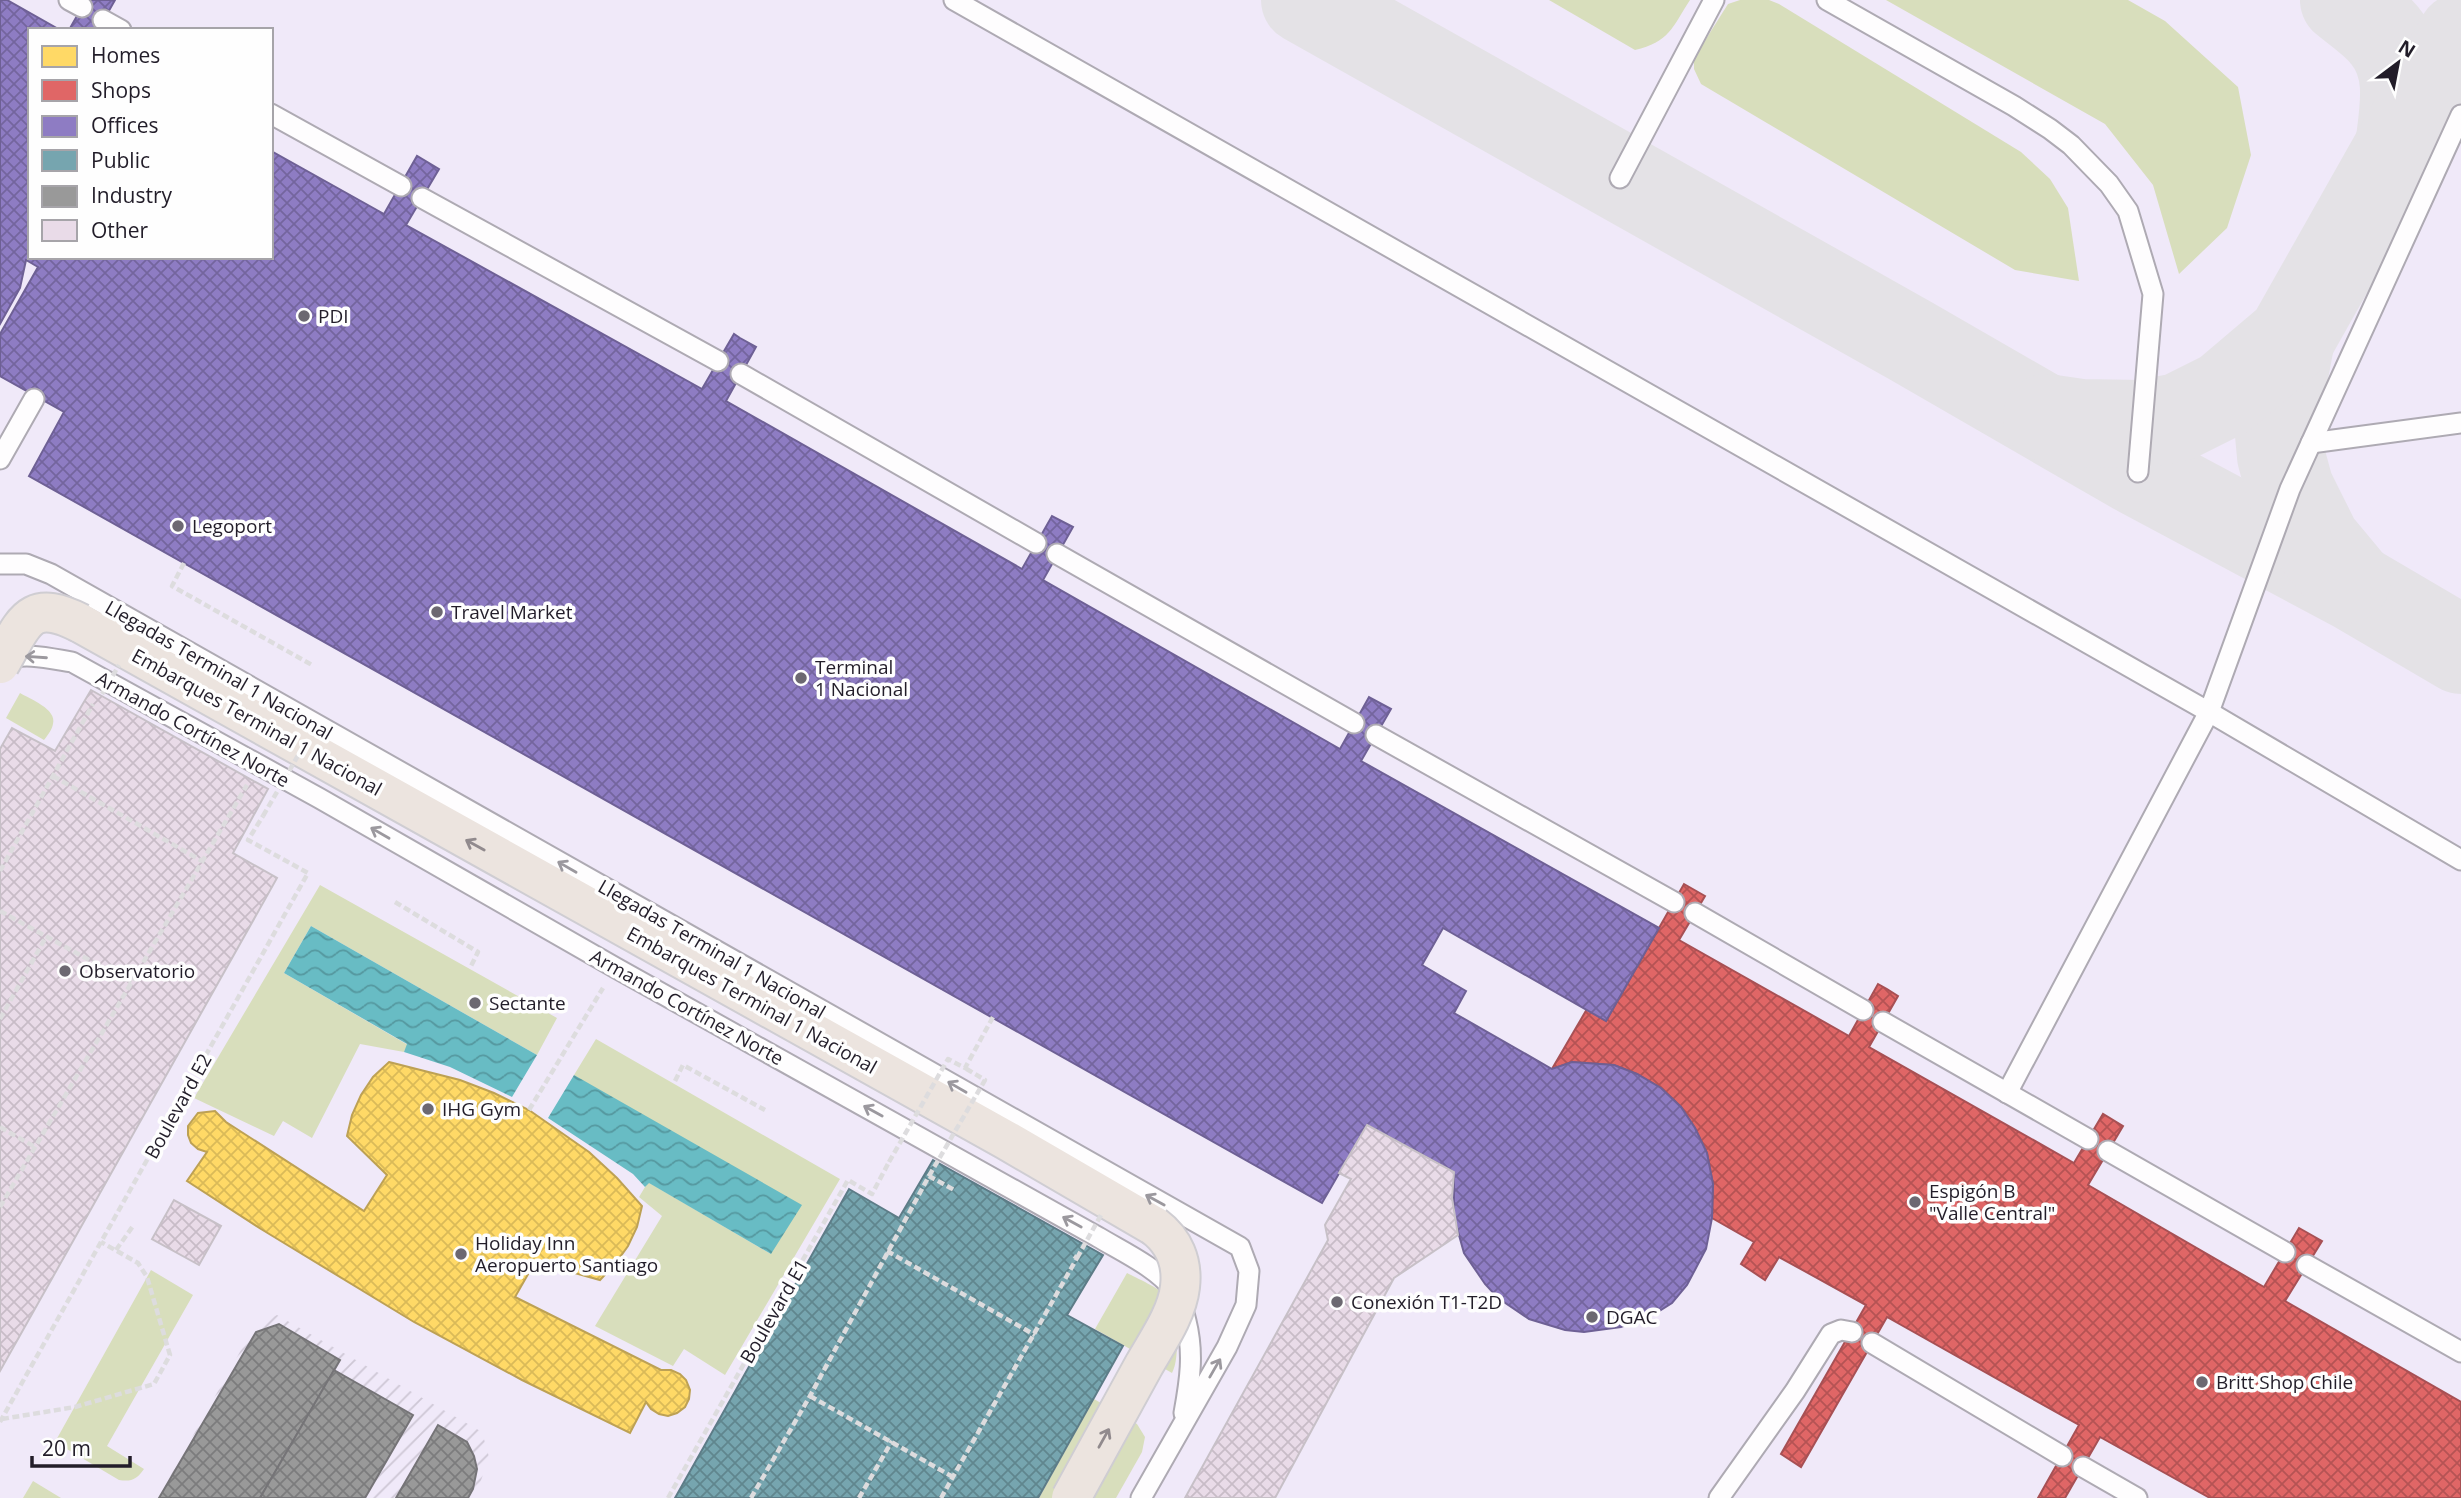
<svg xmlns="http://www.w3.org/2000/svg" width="2461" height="1498" font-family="'Open Sans',sans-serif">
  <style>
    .built { fill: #f0e9f9; fill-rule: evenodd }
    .industrial { fill: url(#industrial-furrows) }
    .grass { fill: #d8debc }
    .water { fill: url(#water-waves) }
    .homes { fill: url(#homes-cross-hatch); stroke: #bda154; stroke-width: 2 }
    .shops { fill: url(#shops-cross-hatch); stroke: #a75054; stroke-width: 2 }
    .offices { fill: url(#offices-cross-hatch); stroke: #6e6095; stroke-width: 2 }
    .public { fill: url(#public-cross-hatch); stroke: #5d7c87; stroke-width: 2 }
    .industry { fill: url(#industry-cross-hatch); stroke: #757477; stroke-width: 2 }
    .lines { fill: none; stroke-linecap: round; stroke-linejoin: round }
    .taxiway { stroke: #e4e2e6; stroke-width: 88 }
    .building { fill: url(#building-cross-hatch); stroke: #c7c0c7; stroke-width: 2 }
    .lane-casing { stroke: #aeaab3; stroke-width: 23 }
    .highway-casing { stroke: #cfcdd2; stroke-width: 42 }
    .path { stroke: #dddcde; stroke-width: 4.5; stroke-dasharray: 7 3.5; stroke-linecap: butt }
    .lane { stroke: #fefdfe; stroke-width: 19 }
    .highway { stroke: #ece4df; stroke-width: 38 }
    .highway-bridge-casing { stroke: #cfcdd2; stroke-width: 42; stroke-linecap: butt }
    .path-bridge { stroke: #dddcde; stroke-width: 4.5; stroke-dasharray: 7 3.5; stroke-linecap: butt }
    .highway-bridge { stroke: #ece4df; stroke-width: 38 }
    .oneway { stroke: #9b989e }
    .oneway2 { stroke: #918a8d }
    .poi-dot { fill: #6c6871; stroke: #fefefe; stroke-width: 2.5 }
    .labels { text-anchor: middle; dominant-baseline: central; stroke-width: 7; stroke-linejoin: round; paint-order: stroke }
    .poi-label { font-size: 19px; fill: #221d29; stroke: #fefefe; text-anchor: start }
    .street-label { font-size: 19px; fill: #221d29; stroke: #fefefe }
  </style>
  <defs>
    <pattern id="industrial-furrows" width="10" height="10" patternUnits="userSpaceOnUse" patternTransform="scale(1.75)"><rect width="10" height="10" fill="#f0e9f9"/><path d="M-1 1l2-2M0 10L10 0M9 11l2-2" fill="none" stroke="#cec7d5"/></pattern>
    <pattern id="water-waves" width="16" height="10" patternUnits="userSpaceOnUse" patternTransform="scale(1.75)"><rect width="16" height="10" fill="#68bcc4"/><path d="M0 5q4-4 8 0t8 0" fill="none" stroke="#55989f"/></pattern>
    <pattern id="homes-cross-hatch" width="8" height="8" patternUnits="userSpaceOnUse" patternTransform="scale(1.75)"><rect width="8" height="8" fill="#ffd966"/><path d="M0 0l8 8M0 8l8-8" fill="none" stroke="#daba58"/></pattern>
    <pattern id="shops-cross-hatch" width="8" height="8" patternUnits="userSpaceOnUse" patternTransform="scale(1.75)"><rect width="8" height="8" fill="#e06666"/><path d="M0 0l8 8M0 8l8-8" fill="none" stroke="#b55354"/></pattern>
    <pattern id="offices-cross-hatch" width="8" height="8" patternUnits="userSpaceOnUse" patternTransform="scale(1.75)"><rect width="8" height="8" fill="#8e7cc3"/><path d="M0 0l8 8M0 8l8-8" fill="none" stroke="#74659e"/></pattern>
    <pattern id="public-cross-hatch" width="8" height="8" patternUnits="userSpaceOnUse" patternTransform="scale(1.75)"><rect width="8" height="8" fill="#76a5af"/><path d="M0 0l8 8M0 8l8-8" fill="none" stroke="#60868e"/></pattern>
    <pattern id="industry-cross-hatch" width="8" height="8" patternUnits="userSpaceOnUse" patternTransform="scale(1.75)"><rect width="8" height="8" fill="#999"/><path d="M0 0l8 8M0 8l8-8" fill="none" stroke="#7c7c7d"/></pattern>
    <pattern id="building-cross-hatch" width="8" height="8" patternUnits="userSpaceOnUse" patternTransform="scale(1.75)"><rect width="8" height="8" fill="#e9dbe8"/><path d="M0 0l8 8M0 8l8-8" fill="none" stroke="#c8bcc7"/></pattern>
  </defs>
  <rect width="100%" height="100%" fill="#f5f2f8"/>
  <path class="built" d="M0,0H2461V1498H0ZM30,30H271V257H30Z"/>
  <path class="industrial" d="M277,1315L482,1432L489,1457L475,1498H158L255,1325Z"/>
  <g class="grass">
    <path d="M1549,0H1690C1672,28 1669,42 1635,50Z"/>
    <path d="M1740,0H1769L1779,4L2021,152L2050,179L2068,208L2079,281L2015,270L1701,84L1694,69V58L1728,4Z"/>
    <path d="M1886,0H2128L2165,21L2238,87L2251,155L2227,228L2179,274L2153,185L2105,124Z"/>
    <path d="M20,693C30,699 57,709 53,724C52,730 47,736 44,740L6,718Z"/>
    <path d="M320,885L557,1018L537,1055L311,926L284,973L408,1045L404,1052L360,1044L312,1138L283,1121L274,1136L194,1098Z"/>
    <path d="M596,1039L840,1179L725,1375L684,1349L673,1366L595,1326L662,1216L639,1197L648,1182L771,1254L574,1075Z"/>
    <path d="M151,1270L193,1295L107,1446L144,1469C137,1479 132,1482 119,1480L55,1442Z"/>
    <path d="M1127,1273C1136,1278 1160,1288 1166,1296C1177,1311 1181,1358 1172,1373L1095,1329Z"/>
    <path d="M1094,1399L1137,1424L1145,1437L1142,1452L1116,1498H1039Z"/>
    <path d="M33,1481L61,1498H23Z"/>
  </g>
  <g class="water">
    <path d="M311,926L537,1055L512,1097L450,1067L404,1052L407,1044L284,973Z"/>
    <path d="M574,1075L802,1205L771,1254L649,1183L645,1187L633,1174L548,1118Z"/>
  </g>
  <path class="homes" d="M389,1062L460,1080L494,1093L529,1110L589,1152L617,1178L642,1206L637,1227L628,1246L615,1264L600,1280L535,1262L515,1297L661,1370H671L680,1374L686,1380L690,1390L689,1399L685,1407L677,1413L668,1416L659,1414L651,1409L646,1402L630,1433L522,1380L414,1322L261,1229L187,1181L207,1152L198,1149L191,1143L188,1135V1126L198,1113L215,1111L226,1122L364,1211L387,1175L347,1136L352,1115L361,1095L373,1077Z"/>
  <path class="shops" d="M1684,884L1705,896L1679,940L1849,1036L1878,984L1887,989L1898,996L1869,1047L2074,1163L2103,1114L2123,1126L2088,1185L2264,1287L2299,1228L2322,1241L2285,1301L2461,1402V1498H2210L2100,1437L2065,1498H2038L2079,1425L1887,1317L1801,1467L1781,1454L1866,1305L1779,1257L1765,1280L1741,1264L1754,1242L1712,1218L1713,1184L1707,1153L1695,1128L1681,1107L1661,1088L1637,1074L1614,1065L1572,1062L1552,1069L1587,1009L1606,1021Z"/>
  <g class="offices">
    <path d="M0,0H7L60,30H30V257H271V151L384,214L417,156L439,169L406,225L702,389L734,334L740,338L756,347L726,401L1022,569L1052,516L1073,527L1043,580L1340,749L1369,697L1391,709L1361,761L1659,928L1606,1021L1443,928L1422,965L1466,991L1454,1013L1552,1069L1572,1062L1614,1065L1637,1074L1661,1088L1681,1107L1695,1128L1707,1153L1713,1184L1712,1218L1706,1249L1687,1285L1672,1303L1656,1313L1621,1327L1584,1332L1565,1330L1529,1319L1498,1298L1485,1284L1464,1253L1454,1217V1172L1367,1125L1322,1203L29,476L64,412L0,376V334L38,267L26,260L20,288L0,324Z"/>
    <path d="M86,0H115L98,30H69Z"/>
  </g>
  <path class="public" d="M933,1160L1103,1255L1067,1315L1123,1346L1038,1498H675L849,1189L899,1218Z"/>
  <g class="industry">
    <path d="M279,1324L340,1360L260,1498H159L256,1332Z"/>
    <path d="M334,1370L413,1415L365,1498H260Z"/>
    <path d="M438,1425L467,1442L474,1456L477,1469L473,1489L468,1498H396Z"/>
  </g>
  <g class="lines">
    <g class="taxiway">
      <path d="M1305,0L1911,341L2138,472L2357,589L2461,650"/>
      <path d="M2344,0C2357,11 2374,22 2385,36C2412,68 2404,108 2399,147"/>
      <path d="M2291,338L2277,413L2281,456L2290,489L2317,543L2347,579"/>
      <path d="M2047,418L2081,423L2142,424L2179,417L2225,394L2291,338L2461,37"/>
    </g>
  </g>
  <g class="building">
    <path d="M91,690L268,789L233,853L277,878L0,1371V749L12,728L55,751Z"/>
    <path d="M1367,1125L1454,1172L1452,1198L1458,1235L1394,1278L1275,1498H1185L1328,1240L1325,1225L1351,1179L1339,1173Z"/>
    <path d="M174,1200L221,1226L199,1265L152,1239Z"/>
  </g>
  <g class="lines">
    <g class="lane-casing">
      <g id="lane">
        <path d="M69,0L82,7"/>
        <path d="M954,0L2209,712L2461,860"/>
        <path d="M1827,0L2014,106L2050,129L2071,145L2109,184L2128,211L2153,294L2138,472"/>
        <path d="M103,20L121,30"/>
        <path d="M271,114L401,186"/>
        <path d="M1620,178L1714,0"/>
        <path d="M422,198L718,361"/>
        <path d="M741,374L1036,543"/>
        <path d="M2311,443L2461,423"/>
        <path d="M0,459L34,399"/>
        <path d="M1057,554L1354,723"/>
        <path d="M0,564H26L51,574L1240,1247L1249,1271L1246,1305L1227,1347L1141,1498"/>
        <path d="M1,660C25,652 48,658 72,662L319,798L616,968L1098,1237C1123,1252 1156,1267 1174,1290C1181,1299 1183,1310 1186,1321C1194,1353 1190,1380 1184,1413"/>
        <path d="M1376,735L1674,902"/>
        <path d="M1695,913L1863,1010"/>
        <path d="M1883,1022L2088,1139"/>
        <path d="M2007,1093L2209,712L2290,489L2461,115"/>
        <path d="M2108,1151L2285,1252"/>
        <path d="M2307,1265L2461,1352"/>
        <path d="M1872,1343L2062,1456"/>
        <path d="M2083,1467L2137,1498"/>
        <path d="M1719,1498L1795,1391L1831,1334L1841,1330L1852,1332"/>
      </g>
    </g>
    <g class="highway-casing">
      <path id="highway" d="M80,623L1006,1140L1154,1226"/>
    </g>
    <g class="path">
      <path d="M184,563L172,586L312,665"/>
      <path d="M53,776L202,861"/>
      <path d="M0,871L93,704"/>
      <path d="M395,902L478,952L471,966"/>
      <path d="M0,911L131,983"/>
      <path d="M0,1019L46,937"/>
      <path d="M675,1081L683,1065L765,1110"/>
      <path d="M529,1110L603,988"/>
      <path d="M0,1127L35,1147"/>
      <path d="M0,1207L247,785"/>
      <path d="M116,1250L133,1226"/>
      <path d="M887,1251L1035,1335"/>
      <path d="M810,1396L953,1477"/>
      <path d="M2,1419L75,1407L154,1384L170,1355L147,1277L138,1263L101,1242"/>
      <path d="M0,1422L308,873L248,840L263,816"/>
      <path d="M668,1498L848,1180L872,1194L889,1162"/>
      <path d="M751,1498L810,1396L929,1176L956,1191"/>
      <path d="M859,1498L892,1441"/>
      <path d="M941,1498L1077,1258L1074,1256"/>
    </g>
    <use href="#lane" class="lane"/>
    <use href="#highway" class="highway"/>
    <g class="highway-bridge-casing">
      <g id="highway-bridge">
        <path d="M0,664C24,623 28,597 80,623"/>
        <path d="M1071,1498C1095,1454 1119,1410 1144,1365C1157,1342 1177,1314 1180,1287C1183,1262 1174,1241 1154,1226"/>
      </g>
    </g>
    <g class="path-bridge">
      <path d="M102,694L119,665"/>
      <path d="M263,816L303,747"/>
      <path d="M889,1162L948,1059L965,1068L993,1017"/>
      <path d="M929,1176L985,1080L965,1068"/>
      <path d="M1077,1258L1101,1215"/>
    </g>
    <use href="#highway-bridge" class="highway-bridge"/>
  </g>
  <defs><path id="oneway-shaft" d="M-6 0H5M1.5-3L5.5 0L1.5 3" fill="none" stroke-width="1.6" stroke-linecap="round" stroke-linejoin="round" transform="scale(1.75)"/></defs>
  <g class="oneway">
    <use href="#oneway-shaft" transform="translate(36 657) rotate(-176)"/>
    <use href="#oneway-shaft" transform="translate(380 833) rotate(-150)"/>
    <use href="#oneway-shaft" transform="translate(567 867) rotate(-150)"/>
    <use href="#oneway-shaft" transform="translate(957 1087) rotate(-150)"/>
    <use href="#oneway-shaft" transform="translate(873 1111) rotate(-151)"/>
    <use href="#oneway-shaft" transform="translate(1155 1200) rotate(-151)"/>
    <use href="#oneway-shaft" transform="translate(1072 1222) rotate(-151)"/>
    <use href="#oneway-shaft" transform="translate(1215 1368) rotate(-60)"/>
  </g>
  <g class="oneway2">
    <use href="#oneway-shaft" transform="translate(475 845) rotate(-151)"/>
    <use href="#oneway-shaft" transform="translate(1104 1438) rotate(-61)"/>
  </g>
  <g class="poi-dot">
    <circle cx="304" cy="316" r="7"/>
    <circle cx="178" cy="526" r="7"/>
    <circle cx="437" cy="612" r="7"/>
    <circle cx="801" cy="678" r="7"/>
    <circle cx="65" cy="971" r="7"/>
    <circle cx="475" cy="1003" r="7"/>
    <circle cx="428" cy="1109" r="7"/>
    <circle cx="1915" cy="1202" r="7"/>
    <circle cx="461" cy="1254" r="7"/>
    <circle cx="1337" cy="1302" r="7"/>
    <circle cx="1592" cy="1317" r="7"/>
    <circle cx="2202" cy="1382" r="7"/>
  </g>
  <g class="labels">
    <g class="poi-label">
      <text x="318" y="316">PDI</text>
      <text x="192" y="526">Legoport</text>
      <text x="451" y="612">Travel Market</text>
      <text x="815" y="667">Terminal<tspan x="815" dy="22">1 Nacional</tspan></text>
      <text x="79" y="971">Observatorio</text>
      <text x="489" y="1003">Sectante</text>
      <text x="442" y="1109">IHG Gym</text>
      <text x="1929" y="1191">Espigón B<tspan x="1929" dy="22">"Valle Central"</tspan></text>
      <text x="475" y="1243">Holiday Inn<tspan x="475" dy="22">Aeropuerto Santiago</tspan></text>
      <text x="1351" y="1302">Conexión T1-T2D</text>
      <text x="1606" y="1317">DGAC</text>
      <text x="2216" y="1382">Britt Shop Chile</text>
    </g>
    <g class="street-label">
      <text transform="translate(219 670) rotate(30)">Llegadas Terminal 1 Nacional</text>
      <text transform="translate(257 722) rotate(29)">Embarques Terminal 1 Nacional</text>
      <text transform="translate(193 729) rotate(29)">Armando Cortínez Norte</text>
      <text transform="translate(712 949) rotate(30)">Llegadas Terminal 1 Nacional</text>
      <text transform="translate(752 1000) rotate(29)">Embarques Terminal 1 Nacional</text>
      <text transform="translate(687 1007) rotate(29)">Armando Cortínez Norte</text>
      <text transform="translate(178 1106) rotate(-61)">Boulevard E2</text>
      <text transform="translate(774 1311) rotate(-60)">Boulevard E1</text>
    </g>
  </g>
  <rect x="28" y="28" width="245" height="231" fill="#fefefe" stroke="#a6a4a9" stroke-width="2"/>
  <rect x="42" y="46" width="35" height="21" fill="#ffd966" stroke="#a6a4a9" stroke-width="2"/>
  <text x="91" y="63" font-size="21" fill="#221d29">Homes</text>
  <rect x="42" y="80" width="35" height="21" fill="#e06666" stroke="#a6a4a9" stroke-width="2"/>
  <text x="91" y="98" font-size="21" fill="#221d29">Shops</text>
  <rect x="42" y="116" width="35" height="21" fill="#8e7cc3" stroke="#a6a4a9" stroke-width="2"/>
  <text x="91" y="133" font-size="21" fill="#221d29">Offices</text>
  <rect x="42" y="150" width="35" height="21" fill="#76a5af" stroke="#a6a4a9" stroke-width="2"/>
  <text x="91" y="168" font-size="21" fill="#221d29">Public</text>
  <rect x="42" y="186" width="35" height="21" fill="#999999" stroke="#a6a4a9" stroke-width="2"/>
  <text x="91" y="203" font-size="21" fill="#221d29">Industry</text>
  <rect x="42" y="220" width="35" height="21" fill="#e9dbe8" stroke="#a6a4a9" stroke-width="2"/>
  <text x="91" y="238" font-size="21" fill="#221d29">Other</text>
  <g transform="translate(2398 63) rotate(32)" stroke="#fefefe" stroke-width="5" paint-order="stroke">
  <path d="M0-5L12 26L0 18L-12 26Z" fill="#221d29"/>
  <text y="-10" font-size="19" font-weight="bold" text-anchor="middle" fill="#221d29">N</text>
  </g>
  <path d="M32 1456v10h98v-10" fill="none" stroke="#221d29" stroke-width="3.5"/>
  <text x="42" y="1456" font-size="21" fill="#221d29" stroke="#fefefe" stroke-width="5" paint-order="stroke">20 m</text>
</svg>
